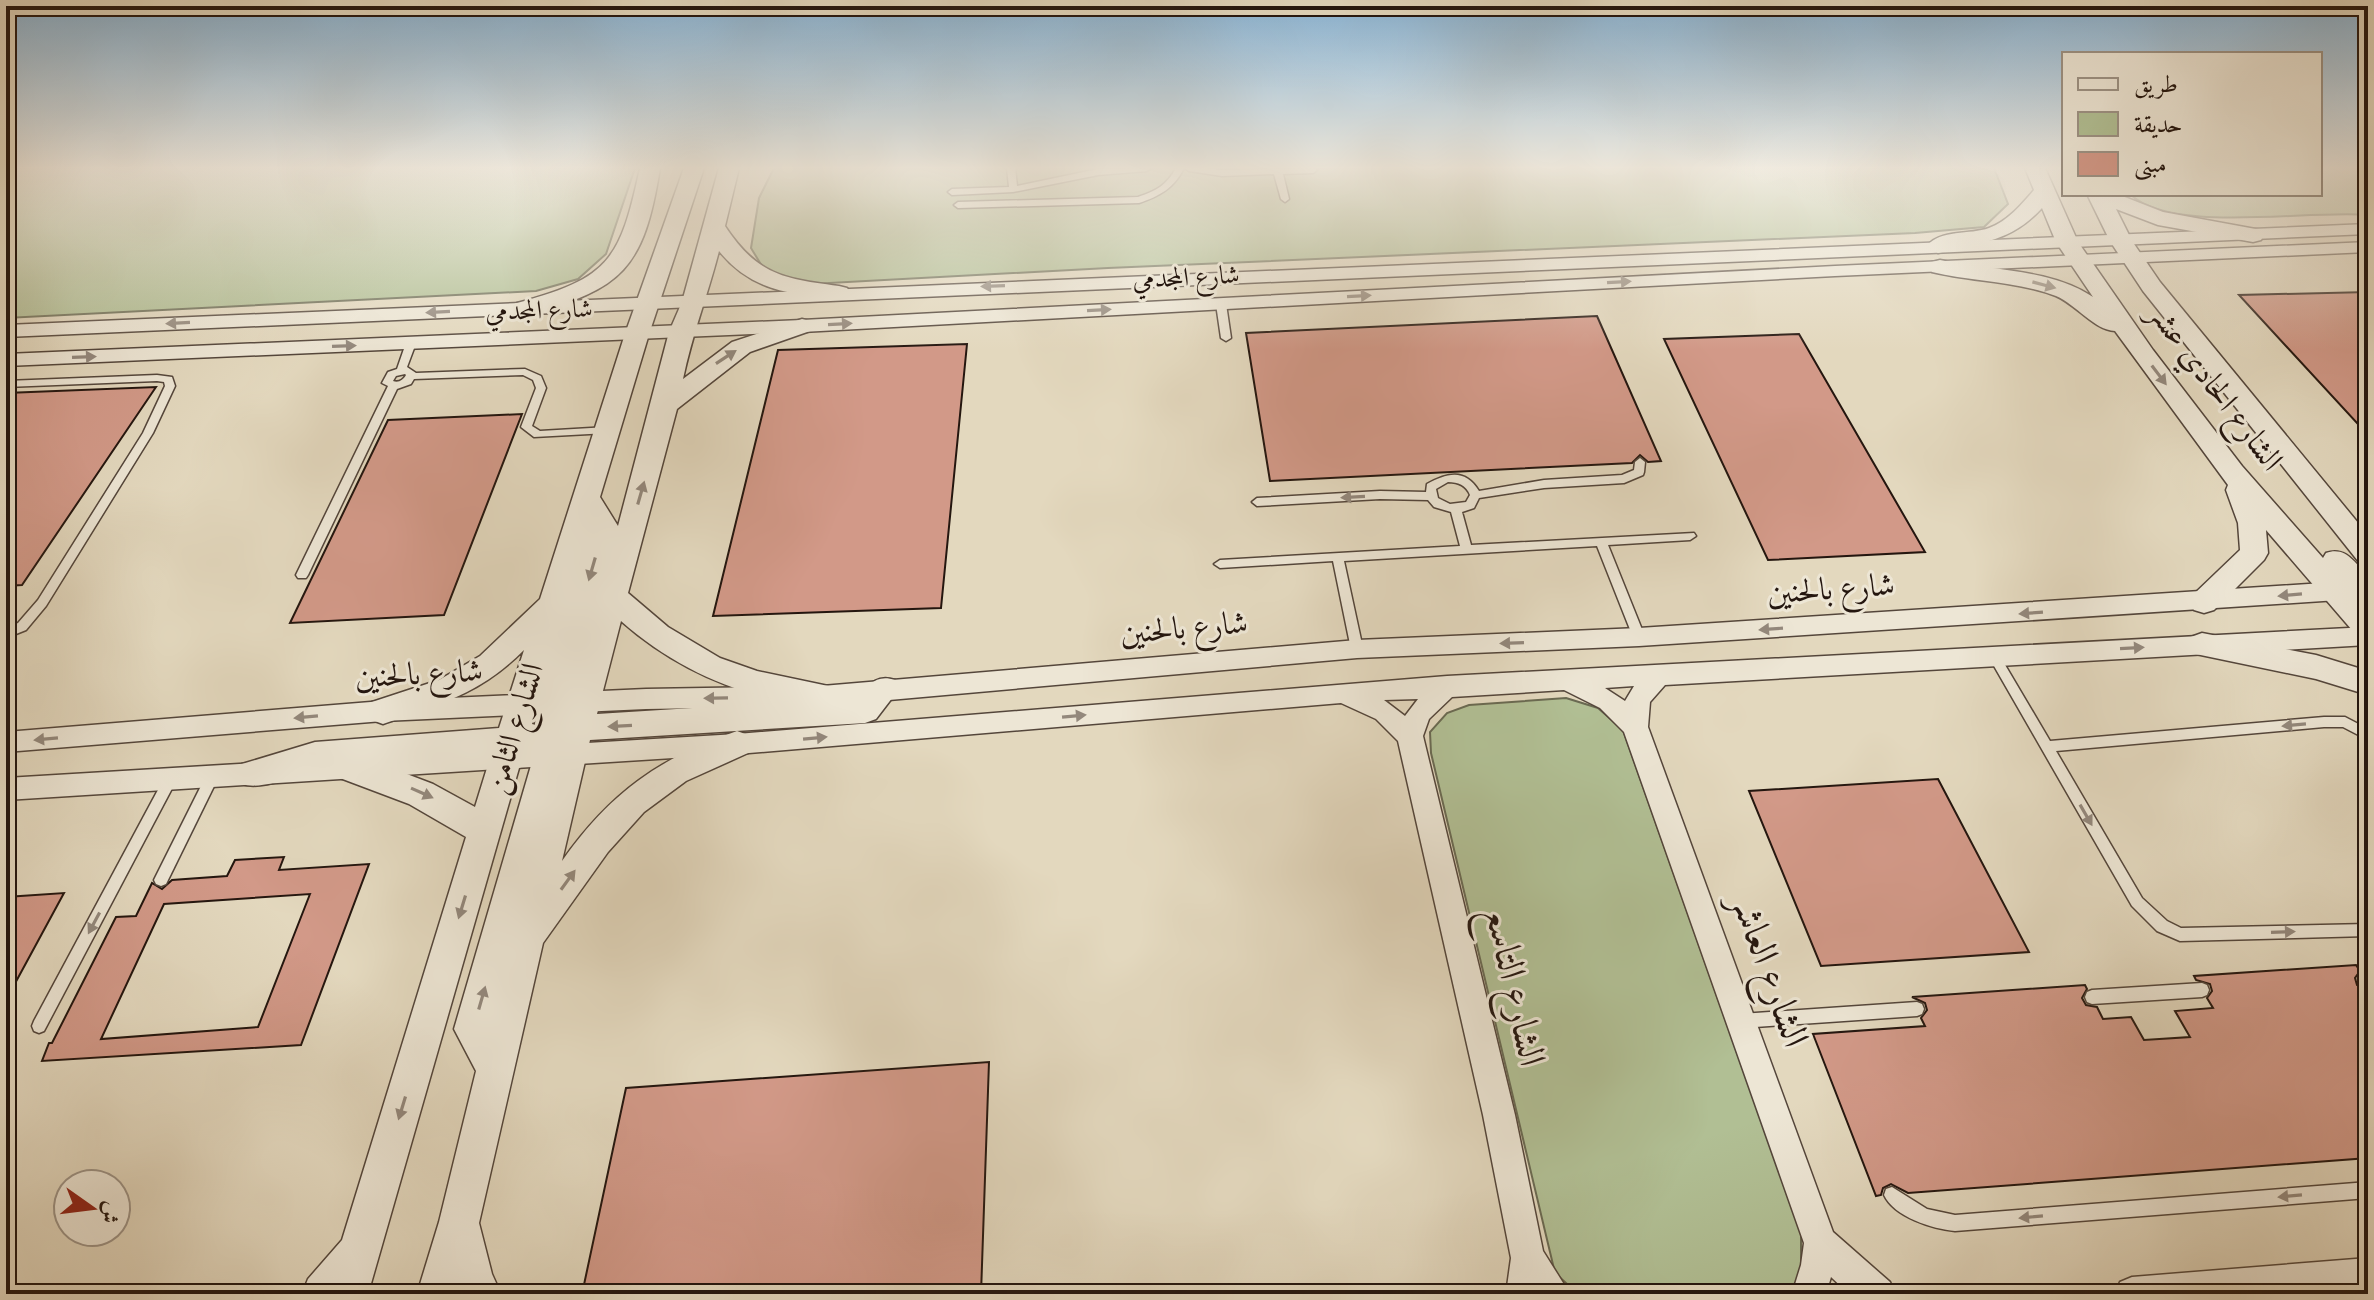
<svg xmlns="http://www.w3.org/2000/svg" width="2374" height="1300" font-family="'Sorts Mill Goudy',Amiri,serif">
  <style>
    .green { fill: #b1bf94; stroke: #6a6a52; stroke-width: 2 }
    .building { fill: #d29988; stroke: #24160f; stroke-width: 2; fill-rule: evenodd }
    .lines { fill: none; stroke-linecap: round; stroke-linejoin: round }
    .service-casing { stroke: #54463b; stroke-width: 3 }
    .minor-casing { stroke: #54463b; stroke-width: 3 }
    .tertiary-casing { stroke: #54463b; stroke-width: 3 }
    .service { fill: #ede6d5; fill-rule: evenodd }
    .minor { fill: #ede6d5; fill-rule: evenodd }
    .tertiary { fill: #ede6d5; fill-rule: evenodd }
    .oneway { fill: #93887c }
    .labels { text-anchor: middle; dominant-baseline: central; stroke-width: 6; stroke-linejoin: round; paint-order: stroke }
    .far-street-label { font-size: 26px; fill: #24160f; stroke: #ede6d5 }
    .street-label { font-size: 32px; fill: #24160f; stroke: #ede6d5 }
    .near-street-label { font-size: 38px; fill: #24160f; stroke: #ede6d5 }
  </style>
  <rect width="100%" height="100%" fill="#e3d8be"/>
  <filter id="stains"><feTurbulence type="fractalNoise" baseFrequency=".0025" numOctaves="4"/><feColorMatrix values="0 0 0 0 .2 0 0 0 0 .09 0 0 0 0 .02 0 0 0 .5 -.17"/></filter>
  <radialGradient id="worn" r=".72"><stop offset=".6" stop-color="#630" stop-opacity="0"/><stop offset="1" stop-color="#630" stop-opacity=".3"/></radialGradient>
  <g class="green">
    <path d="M6,168H635L606,254L578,279L536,291L6,318Z"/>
    <path d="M774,168H1994L2008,204L1984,227L1915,233L1108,268L774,286L751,248L759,198Z"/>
    <path d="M2320,168H2368V215C2309,209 2172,235 2130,194H2320Z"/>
    <path d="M1566,698L1598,708L1623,730L1801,1234V1272L1791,1294H1578L1555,1273L1431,753L1430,732L1447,713L1469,705Z"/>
  </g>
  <g class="building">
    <path d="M2368,292V435L2239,295Z"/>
    <path d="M1597,316L1661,461L1648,462L1640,455L1632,463L1270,481L1246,333Z"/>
    <path d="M1799,334L1925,552L1768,560L1664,339Z"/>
    <path d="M967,344L941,608L713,616L778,350Z"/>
    <path d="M156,387L22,585L6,586V393Z"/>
    <path d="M522,414L444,615L290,623L388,420Z"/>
    <path d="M1938,779L2029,952L1821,966L1749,791Z"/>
    <path d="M284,857L279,870L369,864L301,1045L42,1061L49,1043H52L116,917L136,916L152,883L162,889L172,880L227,876L235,860ZM310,894L258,1027L101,1039L164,904Z"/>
    <path d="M64,893L6,1000V897Z"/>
    <path d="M2356,965L2360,971L2355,978L2357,985L2368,989V1158L1908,1193L1891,1184L1883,1188L1881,1195L1876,1196L1813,1034L1925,1026L1921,1018L1927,1010L1925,1003L1912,997L2085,985L2087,989L2082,998L2086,1005L2097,1007L2103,1019L2131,1017L2144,1040L2190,1037L2175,1011L2213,1008L2207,998L2212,991L2210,984L2196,980L2194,976Z"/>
    <path d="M989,1062L981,1294H582L626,1088Z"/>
  </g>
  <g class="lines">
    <g class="service-casing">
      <g id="service">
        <path d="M1007,168H1015L1017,186L1098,169L1151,168L1147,171L1098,175L1013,192L952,195L948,192L952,189L1009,187Z"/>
        <path d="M1176,168H1184C1174,188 1160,196 1139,203L958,208L954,205L958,202L1138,197C1156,191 1167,185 1176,168Z"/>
        <path d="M1185,168H1204L1222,170L1314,168L1317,170L1313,173L1283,174L1289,199L1285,202L1281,199L1274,174L1222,176L1189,171Z"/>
        <path d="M1221,301L1226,304L1231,338L1226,341L1221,338L1216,304Z"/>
        <path d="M411,340L416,343L407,367L416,373L525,369L541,376L546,388L532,426L540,431L608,427L613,430L608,433L534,437L521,427L536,388L533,380L523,375L414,379L411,384L397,389L308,575L306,578H298L296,575L388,386L382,383L388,372L397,369L406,343ZM405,374L406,375C403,380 399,383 393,381L396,376Z"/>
        <path d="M157,375L172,377L175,386L153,433L46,606L26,630L6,638V628L18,623L38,600L143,433L165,386L164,382L157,381L6,387V381Z"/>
        <path d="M1640,458L1645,462L1644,472L1643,475L1624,483L1544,488L1479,498L1474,508L1462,512L1471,545L1694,533L1696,536L1690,540L1608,545L1645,637L1643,640H1635L1633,637L1597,546L1344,561L1363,649L1361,652H1353L1351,649L1333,561L1220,568L1214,564L1220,560L1460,546L1451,512L1434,507L1428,500L1380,499L1257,506L1252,502L1257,498L1380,491L1426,492L1427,484C1447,473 1465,468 1479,491L1544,480L1622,475L1634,470L1635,462ZM1448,482C1458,482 1466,485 1470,495L1466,502L1450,504L1438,498L1436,489Z"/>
        <path d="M1994,651L1998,653L2050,741L2324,717H2345L2368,729V740L2343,727H2324L2056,751L2142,898L2167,921L2181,928L2368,924V936L2180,941L2157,931L2132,906L1990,659L1988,656L1990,653Z"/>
        <path d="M213,771L218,772L219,776L166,884L161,886L156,884L154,880L208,772Z"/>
        <path d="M171,774L176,775L177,779L44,1031L39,1033L34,1031L32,1026L34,1021L166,775Z"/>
        <path d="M2365,972H2368V986L2360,984L2358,979L2360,974Z"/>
        <path d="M2202,983L2207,985L2209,990L2207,995L2202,997L2092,1004L2087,1002L2085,997L2087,992L2092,990Z"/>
        <path d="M1917,1002L1922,1004L1924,1009L1922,1014L1917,1016L1741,1028L1736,1026L1734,1021L1736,1016L1741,1014Z"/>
        <path d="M2368,1182V1198L1955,1231C1933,1229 1894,1217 1884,1195L1886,1189L1892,1187L1927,1209L1955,1215Z"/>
      </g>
    </g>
    <g class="minor-casing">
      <g id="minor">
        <path d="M2368,224V234L6,337V325Z"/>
        <path d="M2368,242V252L1835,276L802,332L6,366V354L802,320L1835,266Z"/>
        <path d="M2368,580V598L1639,646L1357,658L822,706L646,709L383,721L6,752V732L383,701L646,689L822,686L1357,640L1639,628Z"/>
        <path d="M2368,627V645L1665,685L1650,702L1648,727L1833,1232L1890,1282L1895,1294H1849L1831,1277L1826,1294H1792L1801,1265L1804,1243L1624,732L1600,708L1564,690L1452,697L1429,719L1423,736L1515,1115L1543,1251L1570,1294H1506L1511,1258L1483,1115L1398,741L1376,719L1341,703L737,754L6,800V778L737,734L1447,676ZM1634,686L1625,701L1605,688ZM1418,699L1405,716L1384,700Z"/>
        <path d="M2368,1258V1292L2115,1294L2120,1282L2132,1277Z"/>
      </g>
    </g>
    <g class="tertiary-casing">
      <g id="tertiary">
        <path d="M640,168H660C644,268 623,290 525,315L517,313L513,308L517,303C610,278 620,260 640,168Z"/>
        <path d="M684,168H704L649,334L600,497L618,526L669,332L682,302L719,168H739L725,226C757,275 784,279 839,286L847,288L851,293L847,298L839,300C790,293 752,292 719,251C708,294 692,335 683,379L732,342L802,319L810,321L814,326L810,331L750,352L677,409L628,593L668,627L720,658L757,671L833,687L836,699L857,698C869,685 876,674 895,680L899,689L876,719L865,723L590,740L562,861C610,793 659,758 737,731L748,735L753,744L748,753L686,781L644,812L608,852L543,943L479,1223L492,1274L501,1294H417L439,1222L476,1071L454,1029L532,762L519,768L368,1294H302L308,1279L342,1240L466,837L409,804L340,778L336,767C308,769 265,792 242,784L237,774L242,764L315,742L499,728L524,650C480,694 441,704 383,724L372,720L367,711L372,702L439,680L480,656L540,599L625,334ZM621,621C670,664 724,690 788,702L597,714ZM537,706L535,724L536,725L532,724ZM491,755L475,807L433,784L378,763Z"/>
        <path d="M2025,168H2045L2078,242L2153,350L2242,466L2323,558L2326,553C2346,546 2355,563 2368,577V607L2365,606L2368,609V640L2358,637L2266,530L2268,553L2264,560L2214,610L2204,613L2194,610L2189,602L2194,594L2240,550L2238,523L2226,490L2228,485L2115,331C2094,330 2077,305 2056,296C2017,281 1973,282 1932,272L1929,267L1932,262L1940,260C1990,271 2049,268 2093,297L2056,242L2042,208C2010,243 1980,242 1938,253L1927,246C1940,229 1970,235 1989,228C2008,221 2021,205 2034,190Z"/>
        <path d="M2087,194H2117L2163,212L2261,230L2264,235L2261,240L2253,242L2158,225L2116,209L2132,241L2160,282L2368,535V564L2358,561L2143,291L2110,241Z"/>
        <path d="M2202,633L2316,655L2368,671V695L2316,679L2191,653L2187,645L2191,637Z"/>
      </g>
    </g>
    <use href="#service" class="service"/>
    <use href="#minor" class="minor"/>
    <use href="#tertiary" class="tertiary"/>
  </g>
  <defs><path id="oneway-solid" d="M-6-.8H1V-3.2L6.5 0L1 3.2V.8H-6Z" transform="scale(2)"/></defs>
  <g class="oneway">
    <use href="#oneway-solid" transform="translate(1619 282) rotate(-3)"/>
    <use href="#oneway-solid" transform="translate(2044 285) rotate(15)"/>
    <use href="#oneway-solid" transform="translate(993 286) rotate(178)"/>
    <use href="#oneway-solid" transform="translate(1359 296) rotate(-3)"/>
    <use href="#oneway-solid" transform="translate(1099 310) rotate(-3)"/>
    <use href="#oneway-solid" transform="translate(438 312) rotate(177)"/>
    <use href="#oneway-solid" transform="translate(178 323) rotate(177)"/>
    <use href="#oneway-solid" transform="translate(840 324) rotate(-3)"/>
    <use href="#oneway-solid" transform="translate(344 346) rotate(-2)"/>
    <use href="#oneway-solid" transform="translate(84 357) rotate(-2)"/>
    <use href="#oneway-solid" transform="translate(726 357) rotate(-33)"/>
    <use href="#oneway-solid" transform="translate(2159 375) rotate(53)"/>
    <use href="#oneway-solid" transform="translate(641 493) rotate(-74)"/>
    <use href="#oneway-solid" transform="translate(1353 497) rotate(177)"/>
    <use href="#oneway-solid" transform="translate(592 569) rotate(106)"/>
    <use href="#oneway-solid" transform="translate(2290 595) rotate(175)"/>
    <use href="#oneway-solid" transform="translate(2031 613) rotate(176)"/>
    <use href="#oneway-solid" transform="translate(1771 629) rotate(176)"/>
    <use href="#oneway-solid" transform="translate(1512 643) rotate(178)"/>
    <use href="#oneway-solid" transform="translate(2132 648) rotate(-3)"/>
    <use href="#oneway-solid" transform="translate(716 698) rotate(179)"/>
    <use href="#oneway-solid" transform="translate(1074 716) rotate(-5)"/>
    <use href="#oneway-solid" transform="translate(306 717) rotate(175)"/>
    <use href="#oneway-solid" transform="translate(2294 725) rotate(175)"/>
    <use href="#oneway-solid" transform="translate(620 726) rotate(177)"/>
    <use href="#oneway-solid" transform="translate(815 738) rotate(-5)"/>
    <use href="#oneway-solid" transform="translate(46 739) rotate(175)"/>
    <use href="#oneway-solid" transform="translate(422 793) rotate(24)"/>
    <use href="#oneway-solid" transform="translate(2086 815) rotate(60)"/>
    <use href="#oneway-solid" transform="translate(568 880) rotate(-54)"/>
    <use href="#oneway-solid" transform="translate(462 907) rotate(107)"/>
    <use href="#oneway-solid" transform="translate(94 923) rotate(118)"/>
    <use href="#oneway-solid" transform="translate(2283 932) rotate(-2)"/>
    <use href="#oneway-solid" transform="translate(482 998) rotate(-74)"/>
    <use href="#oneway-solid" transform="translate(402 1108) rotate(107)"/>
    <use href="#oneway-solid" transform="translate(2290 1196) rotate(175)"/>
    <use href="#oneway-solid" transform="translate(2031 1217) rotate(175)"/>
  </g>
  <linearGradient id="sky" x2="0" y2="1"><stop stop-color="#89b5d7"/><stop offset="0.48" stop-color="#f2ede2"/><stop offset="1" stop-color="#f2ede2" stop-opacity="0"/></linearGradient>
  <rect width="2374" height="350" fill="url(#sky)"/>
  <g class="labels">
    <g class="far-street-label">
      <text transform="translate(1186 279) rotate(-3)">شارع المجدمي</text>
      <text transform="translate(539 312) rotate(-2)">شارع المجدمي</text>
    </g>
    <g class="street-label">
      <text transform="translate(2214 388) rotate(53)">الشارع الحادي عشر</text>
      <text transform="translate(1831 591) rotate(-4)">شارع بالحنين</text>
      <text transform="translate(1184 630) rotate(-5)">شارع بالحنين</text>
      <text transform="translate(419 676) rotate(-3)">شارع بالحنين</text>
      <text transform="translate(516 729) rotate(-73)">الشارع الثامن</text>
    </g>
    <g class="near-street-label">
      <text transform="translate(1767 971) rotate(70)">الشارع العاشر</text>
      <text transform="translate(1512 987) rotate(77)">الشارع التاسع</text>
    </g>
  </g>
  <rect width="2374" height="1300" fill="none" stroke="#e3d8be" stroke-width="32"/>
  <rect x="8" y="8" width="2358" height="1284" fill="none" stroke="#24160f" stroke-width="4"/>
  <rect x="16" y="16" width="2342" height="1268" fill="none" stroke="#24160f" stroke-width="2"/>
  <rect x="2062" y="52" width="260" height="144" fill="#ede6d5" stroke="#9d9386" stroke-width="2"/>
  <rect x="2078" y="78" width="40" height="12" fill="#ede6d5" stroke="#9d9386" stroke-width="2"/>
  <text x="2134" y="92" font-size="24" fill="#24160f">طريق</text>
  <rect x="2078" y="112" width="40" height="24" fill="#b1bf94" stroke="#9d9386" stroke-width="2"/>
  <text x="2134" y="132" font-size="24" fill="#24160f">حديقة</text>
  <rect x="2078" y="152" width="40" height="24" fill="#d29988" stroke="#9d9386" stroke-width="2"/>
  <text x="2134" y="172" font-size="24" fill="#24160f">مبنى</text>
  <g transform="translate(92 1208) rotate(104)"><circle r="38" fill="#ede6d5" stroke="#9d9386" stroke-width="2"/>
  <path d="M0-6L14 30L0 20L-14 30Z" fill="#8f2418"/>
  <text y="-12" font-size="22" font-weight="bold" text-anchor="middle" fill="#24160f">ش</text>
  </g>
  <rect width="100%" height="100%" filter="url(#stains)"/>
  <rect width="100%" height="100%" fill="url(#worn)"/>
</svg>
